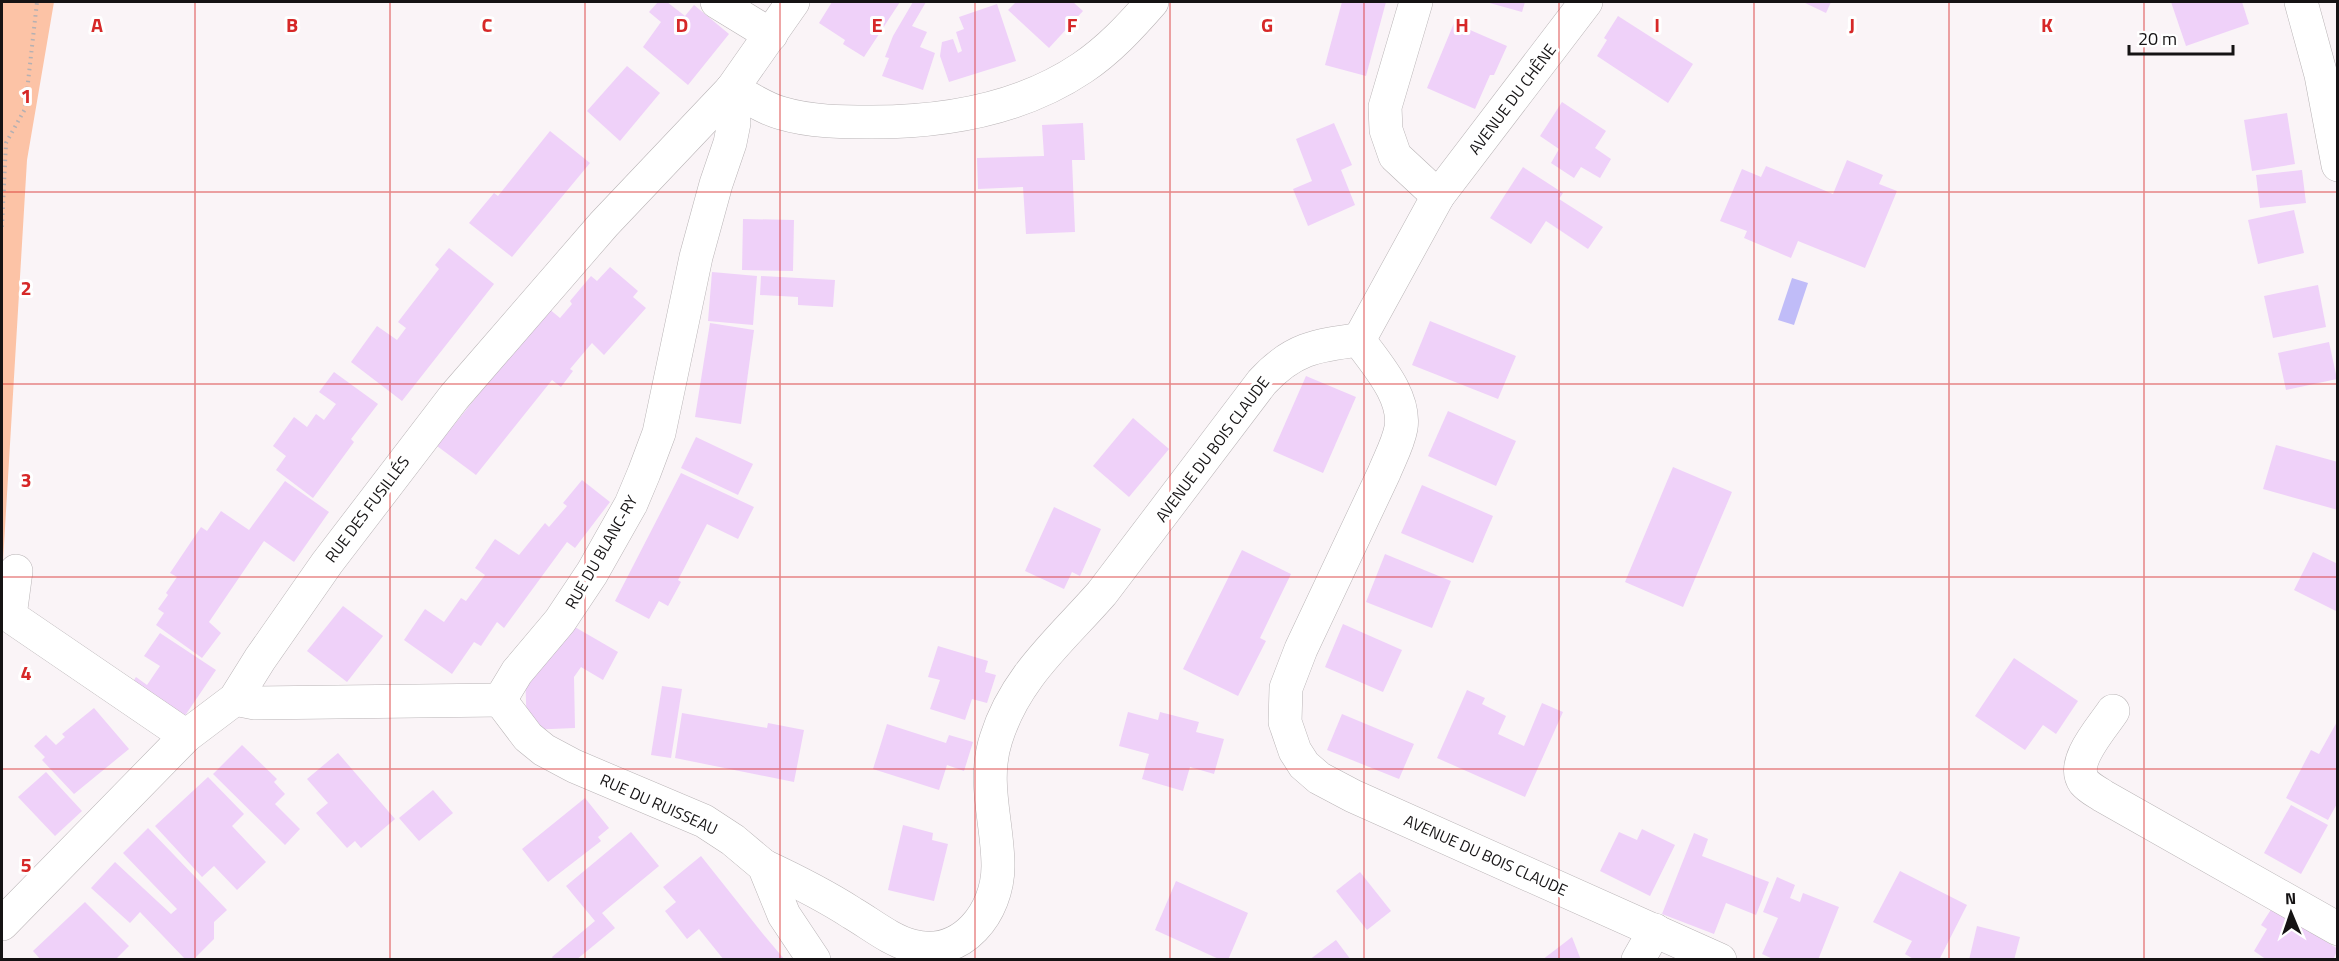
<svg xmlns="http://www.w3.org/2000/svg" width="2339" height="961" font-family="'Titillium Web',sans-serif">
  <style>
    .green { fill: #fcc3a6 }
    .water { fill: #c0bcf8 }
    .building { fill: #efd1f9 }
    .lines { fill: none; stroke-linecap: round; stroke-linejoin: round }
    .minor-casing { stroke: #b9b4b6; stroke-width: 34 }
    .path { stroke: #b5b0b2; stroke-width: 4; stroke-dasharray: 1.5 4.5; stroke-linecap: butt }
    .minor { stroke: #fff; stroke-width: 33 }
    .grid { fill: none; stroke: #d62828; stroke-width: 1.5; stroke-opacity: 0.55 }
    .labels { text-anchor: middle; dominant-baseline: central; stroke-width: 6; stroke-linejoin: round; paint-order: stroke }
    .street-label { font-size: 16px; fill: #151314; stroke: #fff }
    .grid-label { font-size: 20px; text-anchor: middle; font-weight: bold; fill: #d62828; stroke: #fff; stroke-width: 6; stroke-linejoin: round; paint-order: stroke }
  </style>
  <rect width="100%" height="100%" fill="#faf4f7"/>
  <path class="green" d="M2,2H54L27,160L2,578Z"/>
  <path class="water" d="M1792,278L1808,283L1794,325L1778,320Z"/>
  <g class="building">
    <path d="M658,2H667L685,16L694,5L729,34L688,85L643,47L661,22L649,12Z"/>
    <path d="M832,2H900L864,57L843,44L845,40L819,23Z"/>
    <path d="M913,2H926L912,26L927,32L920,47L935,53L923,90L882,76L889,58L885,57L893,36Z"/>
    <path d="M1016,2H1073L1083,11L1049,48L1008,10Z"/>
    <path d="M1342,2H1386L1366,76L1325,65Z"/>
    <path d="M1486,2H1525L1522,12Z"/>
    <path d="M1803,2H1831L1826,13Z"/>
    <path d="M2171,2H2242L2249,24L2186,46Z"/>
    <path d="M997,4L1016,61L949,82L940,56L942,42L953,39L958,53L962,51L956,32L964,29L959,17Z"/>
    <path d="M1618,16L1693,64L1668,103L1597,56L1607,40L1604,38Z"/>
    <path d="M1454,23L1507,46L1494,75H1490L1475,109L1427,88Z"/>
    <path d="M627,66L660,93L620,141L587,111Z"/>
    <path d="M1562,102L1606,131L1595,148L1611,159L1600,178L1581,167L1574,178L1551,163L1559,149L1540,136Z"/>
    <path d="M2287,113L2295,164L2252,171L2244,120Z"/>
    <path d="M1083,123L1085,160H1072L1075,232L1026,234L1023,187L978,189L977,158L1044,156L1042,125Z"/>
    <path d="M1334,123L1352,165L1341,170L1355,205L1308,226L1293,189L1312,181L1296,139Z"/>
    <path d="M550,131L590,163L512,257L469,223L494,193L498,196Z"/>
    <path d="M1847,160L1883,175L1879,184L1897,191L1865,268L1798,241L1791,258L1744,238L1747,231L1720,221L1742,169L1761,177L1766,166L1833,194Z"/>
    <path d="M1523,167L1563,193L1559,199L1603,227L1588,249L1546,221L1531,244L1490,218Z"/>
    <path d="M2302,170L2306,203L2260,208L2256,175Z"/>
    <path d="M2294,210L2304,253L2258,264L2248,220Z"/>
    <path d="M743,219L794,220L793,271L742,270Z"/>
    <path d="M449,248L494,284L402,401L351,362L377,326L397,340L406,328L398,322L439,269L435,265Z"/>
    <path d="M610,267L638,291L633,297L646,308L604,355L592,343L570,369L573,371L561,387L552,380L476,475L437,446L548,308L560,318L572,304L570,301L591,276L597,281Z"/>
    <path d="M712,272L757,276L753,325L708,321Z"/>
    <path d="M761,276L835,280L833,307L798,305V297L760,295Z"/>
    <path d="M2318,285L2326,327L2273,338L2264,296Z"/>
    <path d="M1430,321L1516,356L1498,399L1412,365Z"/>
    <path d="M710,323L754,330L741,424L695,417Z"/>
    <path d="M2329,342L2337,379L2286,390L2278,353Z"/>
    <path d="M334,372L378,404L351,439L354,442L313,498L276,470L286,456L273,446L294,417L307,427L316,414L324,420L336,404L319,392Z"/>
    <path d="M1306,376L1356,397L1323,473L1273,451Z"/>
    <path d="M1448,411L1516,441L1496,486L1428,456Z"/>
    <path d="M1133,418L1169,449L1129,497L1093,466Z"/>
    <path d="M696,437L753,464L738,495L681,468Z"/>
    <path d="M2276,445L2338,462V510L2263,489Z"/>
    <path d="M1673,467L1732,492L1683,607L1625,582Z"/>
    <path d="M681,473L754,507L738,539L707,524L678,580L681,582L668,606L659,601L649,619L615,601Z"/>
    <path d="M582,480L610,502L575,548L567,542L504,628L497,622L481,646L474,642L452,674L404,640L425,609L444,622L461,598L466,601L485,575L475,568L495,539L519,555L545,523L549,527L567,506L563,503Z"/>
    <path d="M285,481L329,512L294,562L264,541L209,622L221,633L202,658L156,625L164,613L158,609L168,595L166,593L177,577L170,573L201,527L207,531L221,511L249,530Z"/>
    <path d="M1422,485L1493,516L1473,563L1401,533Z"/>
    <path d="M1054,507L1101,529L1080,576L1072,572L1064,589L1025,571Z"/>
    <path d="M1242,550L1291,574L1260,638L1266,641L1238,696L1183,669Z"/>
    <path d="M2313,552L2338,564V612L2294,590Z"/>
    <path d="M1385,554L1451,581L1432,628L1366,602Z"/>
    <path d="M343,606L383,636L347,682L307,651Z"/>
    <path d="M568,623L618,652L603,680L581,667L574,677L575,728L527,730L525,672Z"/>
    <path d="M1343,624L1402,650L1383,692L1325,667Z"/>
    <path d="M160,633L216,670L180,723L129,688L136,677L147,685L160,666L144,656Z"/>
    <path d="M938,646L988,661L985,672L996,675L987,703L972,699L965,720L930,709L940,680L928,677Z"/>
    <path d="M2014,658L2078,701L2056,734L2043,725L2025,750L1975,716Z"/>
    <path d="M662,686L682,689L671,758L651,755Z"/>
    <path d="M1467,690L1485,698L1482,704L1506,716L1498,734L1524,746L1542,703L1563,712L1525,797L1437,758Z"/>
    <path d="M94,708L129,749L74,794L42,760L45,757L34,746L46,735L56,745L65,737L62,734Z"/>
    <path d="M1128,712L1158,720L1160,712L1199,722L1196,732L1224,739L1214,774L1190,767L1183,791L1142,779L1149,754L1119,746Z"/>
    <path d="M682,713L767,728L768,723L804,730L794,782L675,758Z"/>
    <path d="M1342,714L1414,744L1399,779L1327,750Z"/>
    <path d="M2338,720V802L2328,820L2286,798L2311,750L2319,754Z"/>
    <path d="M887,724L946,743L949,735L973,742L964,771L947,765L939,790L873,769Z"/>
    <path d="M242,745L277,779L274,782L285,794L275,804L300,829L285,845L213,774Z"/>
    <path d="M338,753L395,819L361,848L355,841L347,848L316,813L328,803L307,779Z"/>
    <path d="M46,772L82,811L55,836L18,797Z"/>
    <path d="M208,777L244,814L232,826L266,862L237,890L214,866L202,877L155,826Z"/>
    <path d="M433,790L453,813L419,841L399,818Z"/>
    <path d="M585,798L609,828L598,837L601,841L548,882L522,849Z"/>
    <path d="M2291,805L2328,825L2301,874L2264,853Z"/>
    <path d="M903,825L933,833L932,840L948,844L934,901L888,890Z"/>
    <path d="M148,828L227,910L214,922V939L193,960H186L140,912L130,923L91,888L115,862L171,914L177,909L123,853Z"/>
    <path d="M1642,829L1675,845L1650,896L1600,871L1619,832L1637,840Z"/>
    <path d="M631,832L659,866L602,913L615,928L576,960H554L552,957L595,921L566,886Z"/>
    <path d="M1694,833L1708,839L1702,856L1769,882L1756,915L1726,903L1714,934L1662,914Z"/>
    <path d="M701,856L763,934L785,960H724L699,929L687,939L665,911L676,902L663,887Z"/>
    <path d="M1900,871L1967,905L1939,960H1915L1905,954L1912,941L1873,922Z"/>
    <path d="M1360,872L1391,911L1367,930L1336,891Z"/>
    <path d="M1777,877L1795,885L1790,898L1800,902L1803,893L1839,907L1818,960H1775L1762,954L1778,918L1763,912Z"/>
    <path d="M1176,881L1248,913L1228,960H1221L1155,930Z"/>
    <path d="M85,902L129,946L115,960H41L33,951Z"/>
    <path d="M2272,908L2338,949L2333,960H2267L2254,951L2267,929L2261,925Z"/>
    <path d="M1977,926L2020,937L2014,960H1969Z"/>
    <path d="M1572,937L1581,960H1542Z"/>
    <path d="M1336,940L1351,960H1309Z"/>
  </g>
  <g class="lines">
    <g class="minor-casing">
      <g id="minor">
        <path d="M717,2L771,35"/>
        <path d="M1416,2L1385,107L1386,130L1395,156L1438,196"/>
        <path d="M2301,2L2321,75L2338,165"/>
        <path d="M732,89C748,97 765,109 781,113C811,122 842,122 872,122C945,122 1021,109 1082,68C1109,50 1131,26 1152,2"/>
        <path d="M1359,340L1438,196L1586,2"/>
        <path d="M16,571L10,616L186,736"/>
        <path d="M235,699L255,703L500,700"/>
        <path d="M500,700L517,672L560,621L592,573L631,504L644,473L659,433L696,257L716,184L730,143L734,123L732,89"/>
        <path d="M500,700L528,737L544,750L574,766L704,821L733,840L764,866L784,915L814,960"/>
        <path d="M2113,711C2102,728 2070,762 2084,782C2089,788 2097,792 2103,796L2338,929"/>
        <path d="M764,866C794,880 824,895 852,913C871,924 890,940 912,946C962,959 998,912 998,866C998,823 982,782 996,739C1015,677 1061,640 1102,593L1262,382C1292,349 1316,345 1359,340C1376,364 1406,396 1401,428C1398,444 1390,458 1384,473L1301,649L1286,688L1285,722L1295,751L1304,765L1319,778L1353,796L1720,960"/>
        <path d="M2,924L186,736L235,699L260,659L327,563L454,397L604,224L732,89L793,2"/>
        <path d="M1638,960L1655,930"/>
      </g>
    </g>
    <path class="path" d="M2,227L6,143L25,109L37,2"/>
    <use href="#minor" class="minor"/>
  </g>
  <path class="grid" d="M195,2V960M390,2V960M585,2V960M780,2V960M975,2V960M1170,2V960M1364,2V960M1559,2V960M1754,2V960M1949,2V960M2144,2V960M2,192H2338M2,384H2338M2,577H2338M2,769H2338"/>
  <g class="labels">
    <g class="street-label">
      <text transform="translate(1512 99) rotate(-53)">AVENUE DU CHÊNE</text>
      <text transform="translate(1212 449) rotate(-53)">AVENUE DU BOIS CLAUDE</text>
      <text transform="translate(367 509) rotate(-53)">RUE DES FUSILLÉS</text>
      <text transform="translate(601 552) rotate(-60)">RUE DU BLANC-RY</text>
      <text transform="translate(659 804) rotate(24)">RUE DU RUISSEAU</text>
      <text transform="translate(1486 855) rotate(24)">AVENUE DU BOIS CLAUDE</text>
    </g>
  </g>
  <g class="grid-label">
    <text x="97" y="32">A</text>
    <text x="292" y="32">B</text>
    <text x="487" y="32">C</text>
    <text x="682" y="32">D</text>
    <text x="877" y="32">E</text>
    <text x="1072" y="32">F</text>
    <text x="1267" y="32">G</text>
    <text x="1462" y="32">H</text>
    <text x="1657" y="32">I</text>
    <text x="1852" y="32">J</text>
    <text x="2047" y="32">K</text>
    <text x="26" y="103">1</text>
    <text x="26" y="295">2</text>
    <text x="26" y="487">3</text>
    <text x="26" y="680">4</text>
    <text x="26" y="872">5</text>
  </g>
  <rect width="2339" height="961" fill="none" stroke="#151314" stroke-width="6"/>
  <g transform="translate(2291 913) rotate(358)" stroke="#ffffff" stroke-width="4.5" paint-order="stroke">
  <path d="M0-4.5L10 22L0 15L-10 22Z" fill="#151314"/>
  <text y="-9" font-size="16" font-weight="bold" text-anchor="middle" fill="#151314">N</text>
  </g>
  <path d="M2129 45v9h104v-9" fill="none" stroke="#151314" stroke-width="3"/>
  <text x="2138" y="45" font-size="18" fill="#151314" stroke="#ffffff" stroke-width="4.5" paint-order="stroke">20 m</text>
</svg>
